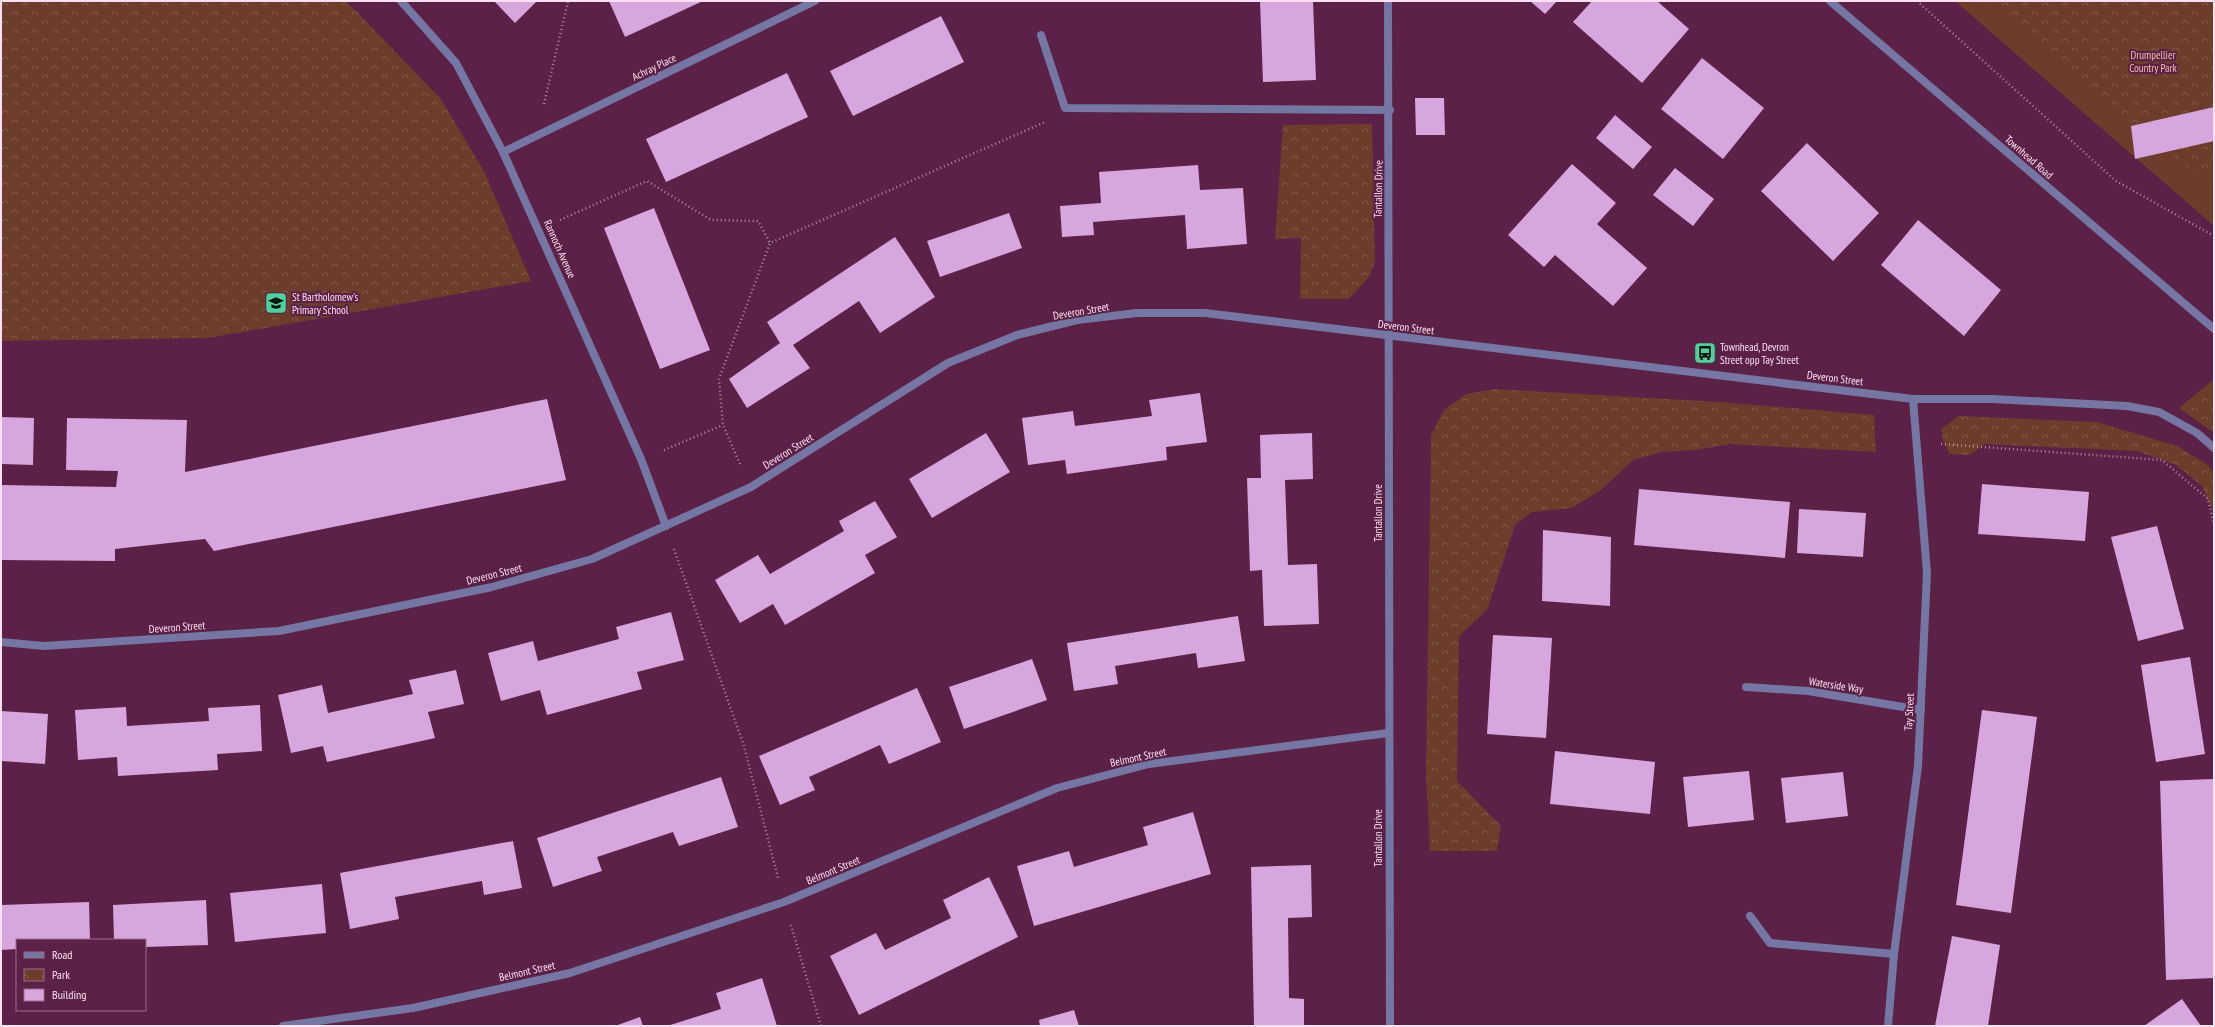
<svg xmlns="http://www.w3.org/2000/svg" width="2215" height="1027" font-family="'PT Sans Narrow',sans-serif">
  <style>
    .grass { fill: #6b3d2a }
    .park { fill: url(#park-crowns) }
    .building { fill: #d7a6de }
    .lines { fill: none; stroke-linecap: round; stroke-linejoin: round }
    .path { stroke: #b388a3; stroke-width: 2.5; stroke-dasharray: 1 3; stroke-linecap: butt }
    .service { stroke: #7476a3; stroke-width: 8 }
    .minor { stroke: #7476a3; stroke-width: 8 }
    .tertiary { stroke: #7476a3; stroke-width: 8 }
    .labels { text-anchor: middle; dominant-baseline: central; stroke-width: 4; stroke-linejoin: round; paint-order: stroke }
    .park-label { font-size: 11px; fill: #f9bea7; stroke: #5b2147 }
    .street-label { font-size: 11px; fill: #fde0f1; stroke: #5b2147 }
    .poi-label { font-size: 11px; fill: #fde0f1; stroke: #5b2147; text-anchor: start }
  </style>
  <defs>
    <pattern id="park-crowns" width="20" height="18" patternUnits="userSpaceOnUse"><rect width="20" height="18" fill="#6b3d2a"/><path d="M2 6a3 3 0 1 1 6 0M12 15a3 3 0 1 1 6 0" fill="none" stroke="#815949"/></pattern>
  </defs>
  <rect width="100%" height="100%" fill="#5b2147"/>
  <path class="grass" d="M1955,1H2214V226Z"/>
  <g class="park">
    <path d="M1,1H344L354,9L441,99L484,171L531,281L208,338L1,341Z"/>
    <path d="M1984,1H2214V189Z"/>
    <path d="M1372,124L1375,262L1369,277L1349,299H1300L1301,238L1275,239L1283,125Z"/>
    <path d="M2214,379V433L2179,408Z"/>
    <path d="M1495,389L1721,402L1874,415L1876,452L1730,444L1695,450L1662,452L1633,460L1601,490L1572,508L1532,512L1515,525L1487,610L1459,636L1457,781L1501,826L1497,851H1430L1426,774L1431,435L1444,410L1466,394Z"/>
    <path d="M1959,416L2097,422L2177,446L2208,465L2214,473V514L2202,486L2176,465L2137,451L1985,444L1970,455L1950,454L1943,441L1941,429Z"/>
  </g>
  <g class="building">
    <path d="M494,1H537L515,23Z"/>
    <path d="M609,1H703L625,37Z"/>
    <path d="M1260,1H1313L1316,80L1263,82Z"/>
    <path d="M1530,1H1557L1545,14Z"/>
    <path d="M1592,1H1657L1689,29L1642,83L1573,22Z"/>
    <path d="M941,16L964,62L853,116L830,71Z"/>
    <path d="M1702,58L1764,108L1723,159L1661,109Z"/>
    <path d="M787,73L808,117L666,182L646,139Z"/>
    <path d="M1415,98H1444L1445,135H1416Z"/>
    <path d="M2214,107V141L2135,159L2131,126Z"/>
    <path d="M1615,115L1652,147L1633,169L1596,138Z"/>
    <path d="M1807,143L1879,213L1833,261L1761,191Z"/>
    <path d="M1572,164L1616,203L1597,224L1647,268L1613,306L1555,255L1544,267L1508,235Z"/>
    <path d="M1198,165L1200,190L1243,188L1247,244L1187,249L1185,215L1093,222L1094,235L1062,237L1060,206L1101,203L1099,172Z"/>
    <path d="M1675,168L1714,199L1693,226L1653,195Z"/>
    <path d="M654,208L710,350L660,369L604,228Z"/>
    <path d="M1009,213L1022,248L940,277L927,241Z"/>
    <path d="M1918,220L2001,290L1964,336L1881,265Z"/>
    <path d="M895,237L935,297L880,333L859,301L793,345L810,368L747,408L729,379L780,343L767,322Z"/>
    <path d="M1200,393L1207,442L1166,447L1167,460L1067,474L1065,460L1028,465L1022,418L1073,411L1075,426L1152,416L1149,400Z"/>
    <path d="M547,399L566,480L214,551L205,539L115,549V561L1,560V485L116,487L118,471L66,470L67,418L187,420L185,472Z"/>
    <path d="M1,417L34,418L33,465L1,464Z"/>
    <path d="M986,433L1010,472L932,518L909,479Z"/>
    <path d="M1312,433L1313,479L1285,480L1288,565L1317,564L1319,624L1264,626L1262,570L1250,571L1247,478H1261L1260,435Z"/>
    <path d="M1982,484L2089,492L2085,541L1978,534Z"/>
    <path d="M1639,489L1790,502L1785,558L1634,545Z"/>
    <path d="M875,501L897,537L865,555L875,573L785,625L773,604L740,623L715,580L758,555L770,574L844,531L839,521Z"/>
    <path d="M1799,509L1866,513L1863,557L1797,553Z"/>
    <path d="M2157,526L2184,629L2138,641L2111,537Z"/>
    <path d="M1543,530L1611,537L1610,606L1542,601Z"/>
    <path d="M671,612L684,660L637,672L642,689L547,715L540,690L501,701L488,653L533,641L538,661L619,639L616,627Z"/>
    <path d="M1238,616L1245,661L1198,668L1196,653L1115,666L1118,684L1074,691L1067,643Z"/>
    <path d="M1493,635L1552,638L1546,738L1487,734Z"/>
    <path d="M2190,657L2205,754L2156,762L2141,665Z"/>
    <path d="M1032,659L1047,700L964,729L949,687Z"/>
    <path d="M456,670L464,704L428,712L435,738L327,762L323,746L291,753L278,695L322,685L328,713L413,694L409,680Z"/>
    <path d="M917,688L941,742L889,764L880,745L809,777L815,790L780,805L759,756Z"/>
    <path d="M260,705L262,751L217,754L218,770L118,776L117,757L78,760L75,710L126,707L127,726L209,721L208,708Z"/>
    <path d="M1982,710L2037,717L2011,913L1956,905Z"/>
    <path d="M1,711L48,714L45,764L1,761Z"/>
    <path d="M1555,751L1655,762L1650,814L1550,804Z"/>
    <path d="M1749,771L1754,820L1688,827L1683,777Z"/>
    <path d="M1843,772L1848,816L1786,823L1781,778Z"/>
    <path d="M721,777L738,827L679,846L673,832L597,857L602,871L553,887L537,838Z"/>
    <path d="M2213,779L2214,978L2166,980L2160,781Z"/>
    <path d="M1193,812L1211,874L1034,926L1017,866L1069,851L1074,867L1148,845L1143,827Z"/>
    <path d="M513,841L522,888L484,895L482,881L395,897L399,919L350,929L340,873Z"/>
    <path d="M1311,865L1312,917L1288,918L1289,998L1304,999V1026H1254L1251,867Z"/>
    <path d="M989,877L1018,937L859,1015L830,956L876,933L885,950L951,918L943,900Z"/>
    <path d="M322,884L326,933L235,942L230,893Z"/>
    <path d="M206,900L208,945L145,947V940H114L113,905Z"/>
    <path d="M89,902L90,940H17V949L1,950V905Z"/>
    <path d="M1952,936L2000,945L1988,1026H1935Z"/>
    <path d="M762,978L777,1026H667L721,1009L716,993Z"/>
    <path d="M2182,999L2201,1026H2144Z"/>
    <path d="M1074,1010L1079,1026H1040L1039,1020Z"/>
    <path d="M640,1017L643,1026H615Z"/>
  </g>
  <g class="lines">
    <g class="path">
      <path d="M1917,1L2116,181L2214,236"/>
      <path d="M544,104L568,1"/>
      <path d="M560,220L647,181L711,220L758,221L770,243"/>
      <path d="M1941,444L2162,460L2208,499L2214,526"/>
      <path d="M664,450L723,425"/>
      <path d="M740,464L723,425L719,379L770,243L1045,122"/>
      <path d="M674,549L744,746L778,878"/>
      <path d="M791,925L821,1026"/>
    </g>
    <g class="service">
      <path d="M1041,35L1065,108L1390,110"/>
      <path d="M1750,916L1770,943L1894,954"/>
    </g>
    <g class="minor">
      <path d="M401,1L456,63L503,152L641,459L666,526"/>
      <path d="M1388,1L1390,1026"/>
      <path d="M503,152L815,1"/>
      <path d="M1,642L44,646L279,631L492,587L592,559L751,487L948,363L1017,335L1077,320L1137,313H1205L1913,399H1992L2127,406L2159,412L2197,433L2214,448"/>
      <path d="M1746,687L1808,691L1921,710"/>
      <path d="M283,1026L413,1008L570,973L784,902L1057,788L1149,764L1388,733"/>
      <path d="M1888,1026L1894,954L1918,766L1927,573L1913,399"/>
    </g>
    <path class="tertiary" d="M1830,1L2214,329"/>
  </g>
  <defs>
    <g id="school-square" transform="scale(1.15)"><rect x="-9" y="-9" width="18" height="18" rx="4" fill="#4ad49c" stroke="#5b2147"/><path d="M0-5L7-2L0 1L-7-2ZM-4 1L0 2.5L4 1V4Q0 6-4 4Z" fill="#111"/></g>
    <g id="bus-square" transform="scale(1.15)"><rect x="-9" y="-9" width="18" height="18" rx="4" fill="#4ad49c" stroke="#5b2147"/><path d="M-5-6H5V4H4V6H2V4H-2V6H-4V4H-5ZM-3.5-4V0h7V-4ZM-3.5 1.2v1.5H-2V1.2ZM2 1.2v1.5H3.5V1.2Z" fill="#111"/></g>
  </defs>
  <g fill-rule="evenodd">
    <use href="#school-square" x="276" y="303"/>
    <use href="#bus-square" x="1705" y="353"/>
  </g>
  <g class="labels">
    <g class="park-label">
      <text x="2153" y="55">Drumpellier<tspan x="2153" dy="13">Country Park</tspan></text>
    </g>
    <g class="street-label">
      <text transform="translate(654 67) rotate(-26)">Achray Place</text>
      <text transform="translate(2029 157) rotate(41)">Townhead Road</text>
      <text transform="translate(1378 189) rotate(-89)">Tantallon Drive</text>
      <text transform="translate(560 249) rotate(66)">Rannoch Avenue</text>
      <text transform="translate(1081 311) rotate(-10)">Deveron Street</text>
      <text transform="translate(1406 327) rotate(7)">Deveron Street</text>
      <text transform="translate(1835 378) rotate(7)">Deveron Street</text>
      <text transform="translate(788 451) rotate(-32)">Deveron Street</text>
      <text transform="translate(1378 513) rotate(-90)">Tantallon Drive</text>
      <text transform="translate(494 574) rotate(-14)">Deveron Street</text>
      <text transform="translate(177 627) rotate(-4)">Deveron Street</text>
      <text transform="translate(1836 685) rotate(9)">Waterside Way</text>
      <text transform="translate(1909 712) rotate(-87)">Tay Street</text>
      <text transform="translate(1138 757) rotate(-12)">Belmont Street</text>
      <text transform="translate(1378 838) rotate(-90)">Tantallon Drive</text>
      <text transform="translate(833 870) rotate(-23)">Belmont Street</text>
      <text transform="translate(527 971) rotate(-13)">Belmont Street</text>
    </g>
    <g class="poi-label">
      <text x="292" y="297">St Bartholomew's<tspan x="292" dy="13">Primary School</tspan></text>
      <text x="1720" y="347">Townhead, Devron<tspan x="1720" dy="13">Street opp Tay Street</tspan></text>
    </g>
  </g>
  <rect width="2215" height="1027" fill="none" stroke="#fde0f1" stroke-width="4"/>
  <rect x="16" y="939" width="130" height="72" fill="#5b2147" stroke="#9c6d8b"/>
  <rect x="24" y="952" width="20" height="6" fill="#7476a3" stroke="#9c6d8b"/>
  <text x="52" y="959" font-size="12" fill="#fde0f1">Road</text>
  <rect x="24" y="969" width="20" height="12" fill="url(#park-crowns)" stroke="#9c6d8b"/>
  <text x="52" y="979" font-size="12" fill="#fde0f1">Park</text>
  <rect x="24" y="989" width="20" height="12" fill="#d7a6de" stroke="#9c6d8b"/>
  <text x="52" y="999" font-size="12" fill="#fde0f1">Building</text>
</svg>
